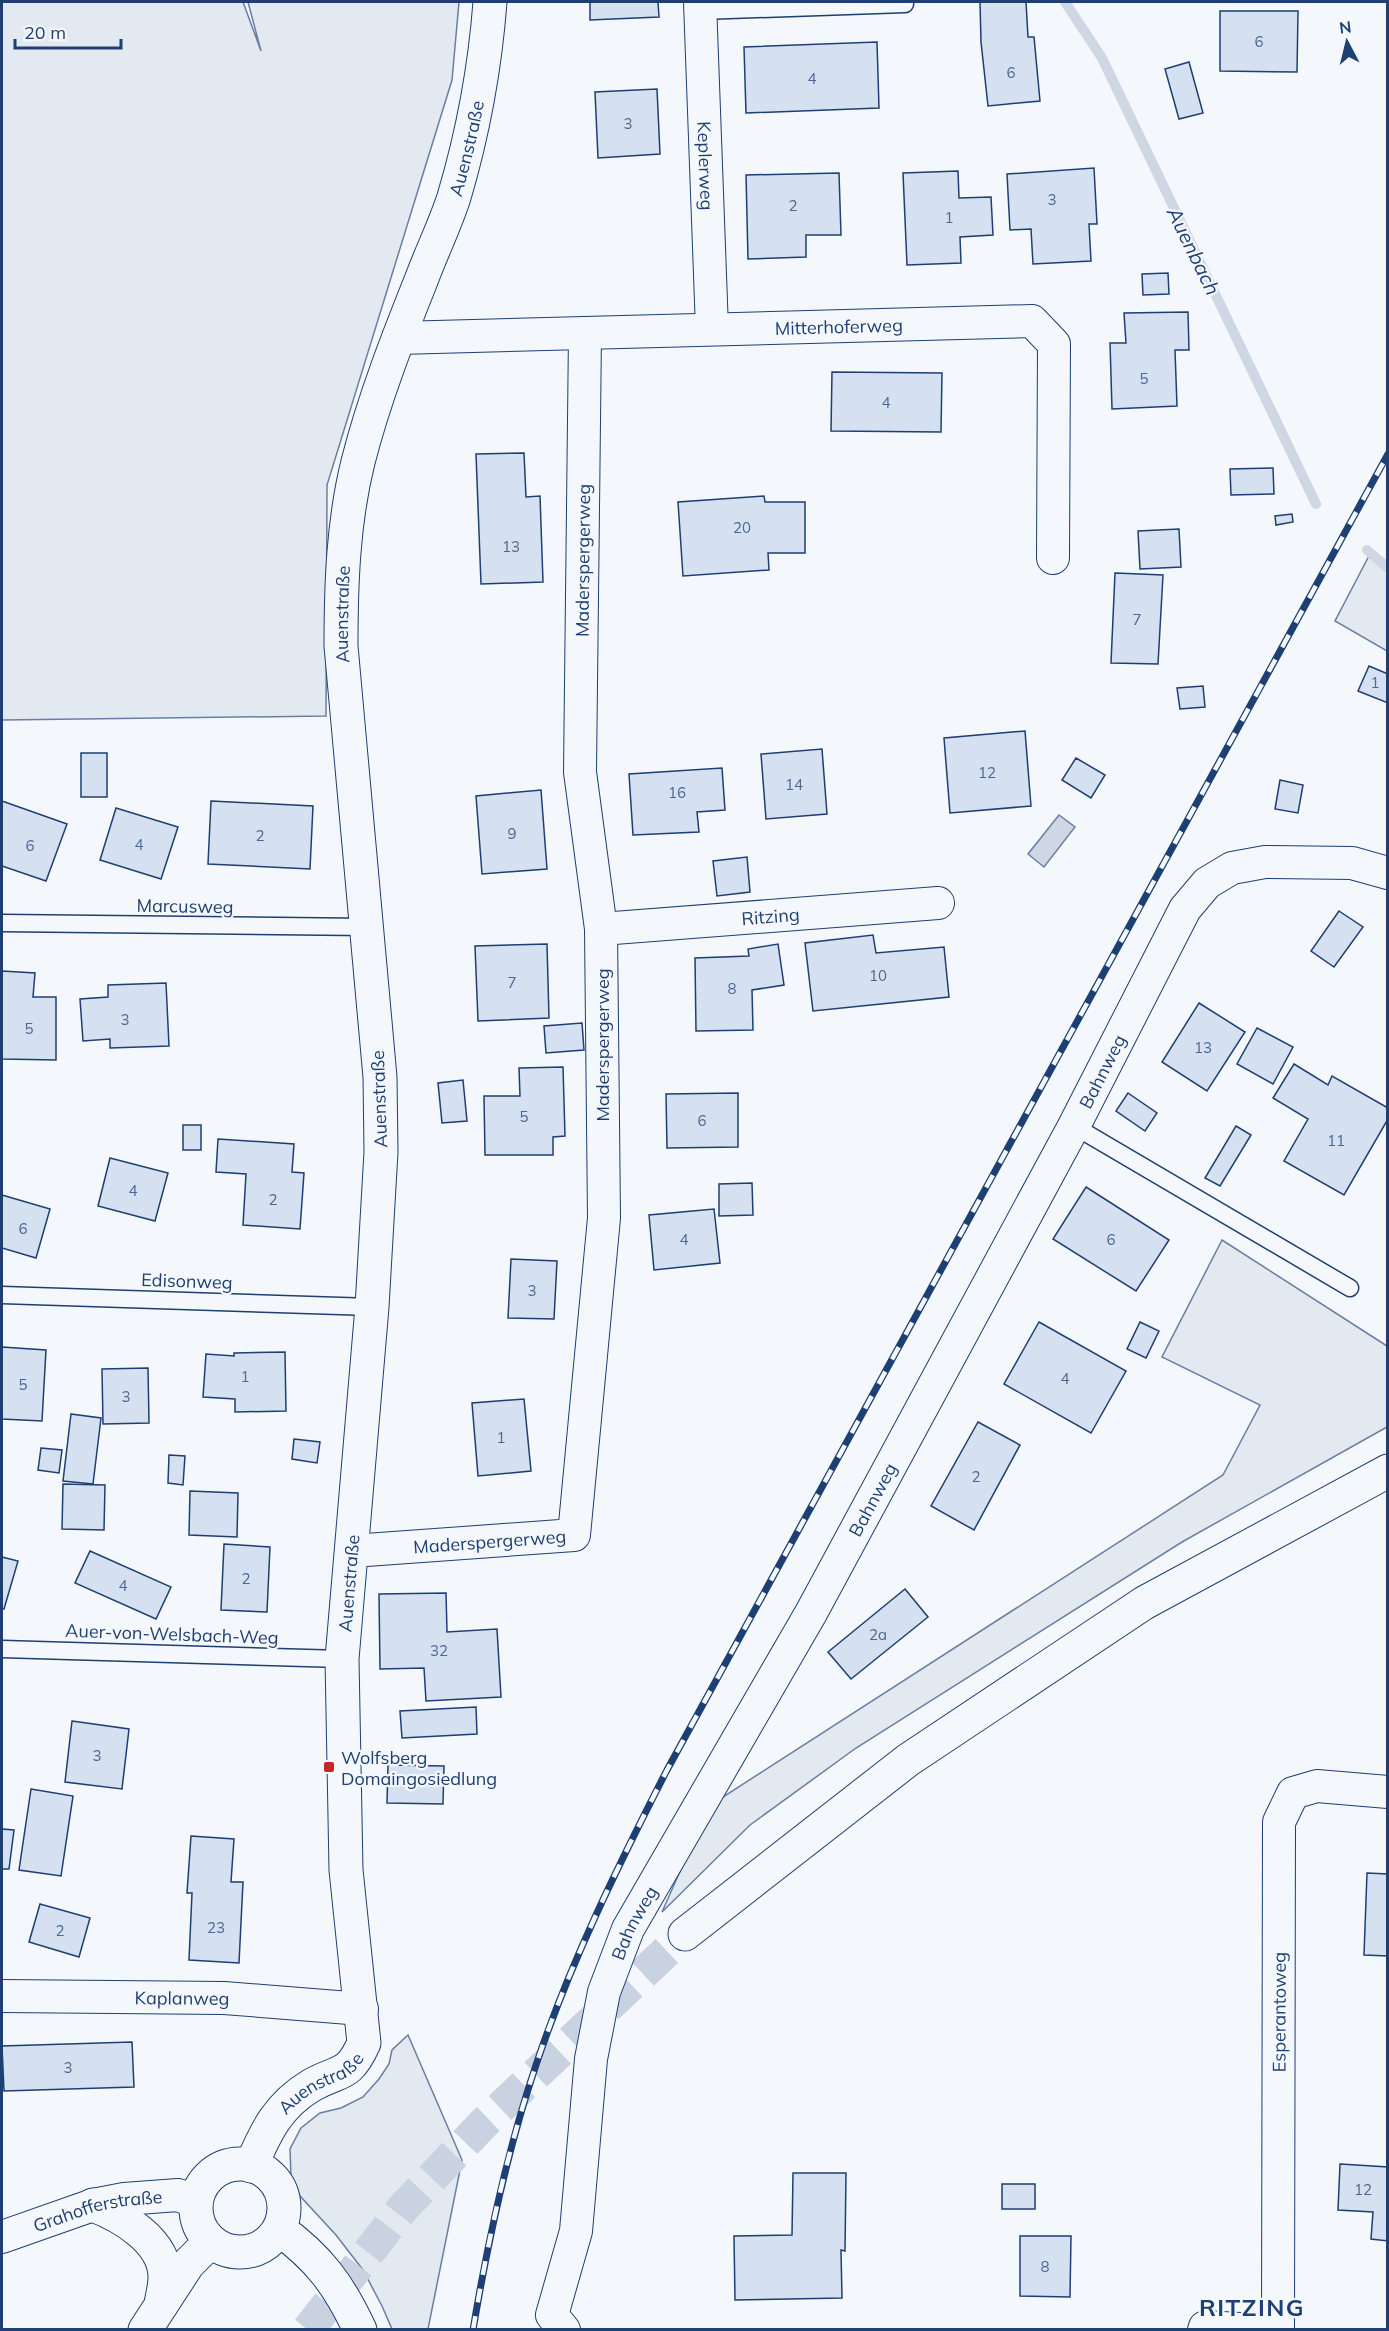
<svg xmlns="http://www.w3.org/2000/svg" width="1389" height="2331" font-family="Mulish,sans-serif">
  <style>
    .green { fill: #e3e9f0; stroke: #687fa3; stroke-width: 1.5 }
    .water { fill: #cfd7e4; stroke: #687fa3; stroke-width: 1.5 }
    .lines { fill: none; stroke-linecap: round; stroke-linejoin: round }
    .stream { stroke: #cfd7e4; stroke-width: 10 }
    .building { fill: #d5e0f0; stroke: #1d3f73; stroke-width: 1.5 }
    .primary-tunnel { stroke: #c9d2e0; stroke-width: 33; stroke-dasharray: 33 16; stroke-linecap: butt }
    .lane-casing { stroke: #1d3f73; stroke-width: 19 }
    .street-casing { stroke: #1d3f73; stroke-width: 34 }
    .secondary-casing { stroke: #1d3f73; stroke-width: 35 }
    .primary-casing { stroke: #1d3f73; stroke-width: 35 }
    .lane { stroke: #f4f7fb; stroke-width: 16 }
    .street { stroke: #f4f7fb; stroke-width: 32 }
    .secondary { stroke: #f4f7fb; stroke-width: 33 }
    .primary { stroke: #f4f7fb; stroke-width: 33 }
    .rail-casing { stroke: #1d3f73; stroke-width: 7 }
    .rail { stroke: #f4f7fb; stroke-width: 4.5; stroke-dasharray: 14; stroke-linecap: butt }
    .poi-dot { fill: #c62828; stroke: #f4f7fb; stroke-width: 2 }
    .labels { text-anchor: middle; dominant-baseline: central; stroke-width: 4.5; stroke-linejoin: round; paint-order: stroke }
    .number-label { font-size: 15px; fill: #4b6792 }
    .street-label { font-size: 18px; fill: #1d3f73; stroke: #f4f7fb }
    .poi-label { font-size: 18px; fill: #1d3f73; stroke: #f4f7fb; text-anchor: start }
    .water-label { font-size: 20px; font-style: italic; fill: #1d3f73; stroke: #f4f7fb }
    .district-label { font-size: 24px; font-weight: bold; letter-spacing: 1.5px; fill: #1d3f73; stroke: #f4f7fb }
  </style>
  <rect width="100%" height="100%" fill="#f4f7fb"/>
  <g class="green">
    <path d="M2,2H243L261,51L248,2H459L452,80L327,485L326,716L2,720Z"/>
    <path d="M1371,552L1387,563V651L1335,621Z"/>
    <path d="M1222,1240L1387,1346V1427L1182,1542L856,1748L750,1825L662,1912L709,1806L1223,1475L1260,1405L1162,1357Z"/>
    <path d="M408,2035L462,2160L428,2329H392L382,2306L363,2270L336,2235L300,2196L291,2177L290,2149L301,2128L320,2113L341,2108L363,2097L379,2079L389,2064L392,2050Z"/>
  </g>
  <path class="water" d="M1059,815L1075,827L1044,867L1028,854Z"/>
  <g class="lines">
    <g class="stream">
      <path d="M1065,2L1102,58L1316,504"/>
      <path d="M1367,550L1388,568"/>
    </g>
  </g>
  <g class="building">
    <path d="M590,2H658L659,17L590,20Z"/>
    <path d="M980,2H1026L1028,37H1034L1040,101L988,106L981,42Z"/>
    <path d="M1220,11H1298L1297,72L1220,71Z"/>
    <path d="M877,42L879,108L746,113L744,47Z"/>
    <path d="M1189,62L1203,113L1179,119L1165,69Z"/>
    <path d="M657,89L660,154L598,158L595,92Z"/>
    <path d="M1094,168L1097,224H1089L1091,261L1033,264L1031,229L1010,230L1007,174Z"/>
    <path d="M958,171L959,198L991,197L993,235L960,237L961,263L907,265L903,173Z"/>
    <path d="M839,173L841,235H806V257L748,259L746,175Z"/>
    <path d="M1168,273L1169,294L1143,295L1142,274Z"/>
    <path d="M1188,312L1189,350H1175L1177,406L1112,409L1110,343H1126L1124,313Z"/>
    <path d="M832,372L942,373L941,432L831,431Z"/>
    <path d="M524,453L526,497L540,496L543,582L481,584L476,454Z"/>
    <path d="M1273,468L1274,494L1231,495L1230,469Z"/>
    <path d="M764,496L765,502H805V553H768L769,570L683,576L678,502Z"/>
    <path d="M1292,514L1293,522L1276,525L1275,516Z"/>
    <path d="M1179,529L1181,567L1140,569L1138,531Z"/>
    <path d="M1115,573L1163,575L1158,664L1111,663Z"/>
    <path d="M1369,666L1388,674V703L1358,691Z"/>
    <path d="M1203,686L1205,707L1180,709L1177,688Z"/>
    <path d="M1025,731L1031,806L950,813L944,738Z"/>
    <path d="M822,749L827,814L766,819L761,754Z"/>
    <rect x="81" y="753" width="26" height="44"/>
    <path d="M1076,758L1105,775L1091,798L1062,780Z"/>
    <path d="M722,768L725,810L697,812L699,832L633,835L629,774Z"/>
    <path d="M1280,780L1303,785L1298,813L1275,809Z"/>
    <path d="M541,790L547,869L482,874L476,796Z"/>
    <path d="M2,801L67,824L46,881L2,866Z"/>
    <path d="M211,801L313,806L310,869L208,864Z"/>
    <path d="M116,808L178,827L161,879L100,860Z"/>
    <path d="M747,857L750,892L717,896L713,861Z"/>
    <path d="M1339,911L1363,927L1334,967L1311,951Z"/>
    <path d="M873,935L876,953L944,947L949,997L813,1011L805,943Z"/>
    <path d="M547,944L549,1018L478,1021L475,946Z"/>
    <path d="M778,944L784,985L752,990L753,1030L696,1031L695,958L749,956L748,949Z"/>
    <path d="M2,971L35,973L33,997H56V1060L2,1059Z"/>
    <path d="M166,983L169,1046L110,1048V1039L83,1041L80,999L108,997V985Z"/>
    <path d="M1199,1003L1245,1032L1207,1091L1162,1062Z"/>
    <path d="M582,1023L584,1050L546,1053L544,1026Z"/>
    <path d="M1257,1028L1293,1047L1273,1084L1237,1064Z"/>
    <path d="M1294,1064L1328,1085L1332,1076L1388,1108V1119L1344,1195L1284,1161L1308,1119L1273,1098Z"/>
    <path d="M563,1067L565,1136L553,1137V1155H485L484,1096H520L519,1068Z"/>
    <path d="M463,1080L467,1121L442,1123L438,1083Z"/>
    <path d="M738,1093V1147L667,1148L666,1094Z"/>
    <path d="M1128,1093L1157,1113L1145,1131L1116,1111Z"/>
    <rect x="183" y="1125" width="18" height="25"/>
    <path d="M1236,1126L1251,1135L1220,1186L1205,1178Z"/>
    <path d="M218,1139L294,1144L292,1172L304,1173L300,1229L243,1225L246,1174L216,1172Z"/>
    <path d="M110,1158L168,1173L155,1221L98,1206Z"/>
    <path d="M752,1183L753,1215L719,1216V1184Z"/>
    <path d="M1086,1187L1169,1240L1136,1291L1053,1239Z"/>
    <path d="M2,1195L50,1209L36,1258L2,1248Z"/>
    <path d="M714,1209L720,1263L654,1270L649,1215Z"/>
    <path d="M511,1259L557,1261L554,1319L508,1318Z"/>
    <path d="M1039,1322L1126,1371L1091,1433L1004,1384Z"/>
    <path d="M1140,1322L1159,1331L1146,1358L1127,1349Z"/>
    <path d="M2,1347L46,1350L42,1421L2,1419Z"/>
    <path d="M285,1352L286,1411L235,1412V1399L203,1397L206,1354L234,1356V1353Z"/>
    <path d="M148,1368L149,1423L103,1424L102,1369Z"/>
    <path d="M524,1399L531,1471L478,1476L472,1403Z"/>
    <path d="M71,1414L101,1418L93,1484L63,1481Z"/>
    <path d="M978,1422L1020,1445L974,1530L931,1506Z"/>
    <path d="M294,1439L320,1442L317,1463L292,1459Z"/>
    <path d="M41,1448L62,1450L59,1473L38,1470Z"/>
    <path d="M169,1455L185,1456L183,1485L168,1483Z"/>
    <path d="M63,1484L105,1485L104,1530L62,1529Z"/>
    <path d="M190,1491L238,1493L237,1537L189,1535Z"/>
    <path d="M224,1544L270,1547L267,1612L221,1610Z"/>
    <path d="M90,1551L171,1587L156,1619L75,1583Z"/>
    <path d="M2,1557L18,1561L4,1609H2Z"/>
    <path d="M905,1589L928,1617L851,1679L828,1652Z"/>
    <path d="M446,1593L447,1632L497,1629L501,1697L426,1701L424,1668L380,1669L379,1594Z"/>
    <path d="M476,1707L477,1734L402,1738L400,1711Z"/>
    <path d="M72,1721L129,1729L122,1789L65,1782Z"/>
    <path d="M388,1765L444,1766L443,1804L387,1803Z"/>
    <path d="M31,1789L73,1796L61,1876L19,1870Z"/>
    <path d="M2,1829L14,1830L9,1869H2Z"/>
    <path d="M191,1836L234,1839L231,1882H243L239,1963L189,1960L192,1893H187Z"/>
    <path d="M1367,1873L1388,1874V1956L1364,1955Z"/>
    <path d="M40,1904L90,1918L79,1957L29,1942Z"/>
    <path d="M132,2042L134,2087L4,2091L2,2046Z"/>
    <path d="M1340,2164L1388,2167V2241L1371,2239L1373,2212L1338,2210Z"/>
    <path d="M793,2173H846L845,2251L841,2250L842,2298L735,2300L734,2236L792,2235Z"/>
    <rect x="1002" y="2184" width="33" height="25"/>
    <path d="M1020,2236H1071L1070,2297L1020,2296Z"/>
  </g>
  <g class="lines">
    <path class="primary-tunnel" d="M308,2330L403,2208L485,2122L685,1934"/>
    <g class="lane-casing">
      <g id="lane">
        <path d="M701,11L905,4"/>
        <path d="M2,923L368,927"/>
        <path d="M1074,1126L1350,1288"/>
        <path d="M2,1295L372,1307"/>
        <path d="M2,1649L342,1659"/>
      </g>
    </g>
    <g class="street-casing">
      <g id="street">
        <path id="s1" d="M700,2L712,329"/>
        <path id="s2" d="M398,338L1032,321L1054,344L1053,558"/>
        <path id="s3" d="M601,929L938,903"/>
        <path id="s4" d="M352,1551L574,1535L604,1218L601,929L580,772L585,333"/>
        <path id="s5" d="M2,1996L224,1998L362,2009"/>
        <path id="s6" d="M2,2237L93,2205L124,2199L178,2195L196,2202"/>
        <path id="s7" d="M564,2330L552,2315L576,2231L591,2059L604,1992L628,1929L811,1613L1074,1126L1185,909L1207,883L1232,868L1265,862L1352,863L1388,873"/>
        <path d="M1204,2330L1205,2327L1257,2330"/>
        <path id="s8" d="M1278,2330L1279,1822L1293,1793L1317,1786L1388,1792"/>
      </g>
    </g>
    <g class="secondary-casing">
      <g id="secondary">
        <circle cx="240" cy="2208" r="44"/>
        <path id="s9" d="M251,2166C266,2131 278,2105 312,2085C341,2069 348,2078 364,2043L346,1870L342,1659L372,1307L381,1152L380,1077L341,646C341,585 343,522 358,462C374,399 398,338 422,278C432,251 445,225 454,197C473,133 485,68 490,2"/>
        <path d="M279,2229C319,2258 339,2285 360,2330"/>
      </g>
    </g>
    <g class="primary-casing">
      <g id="primary">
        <path d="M685,1934L908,1760L1144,1603L1388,1471"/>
        <path d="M93,2205C122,2216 165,2241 165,2277C165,2287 162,2296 161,2305"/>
        <path d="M145,2330L188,2264L210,2242"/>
      </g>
    </g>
    <use href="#lane" class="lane"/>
    <use href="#street" class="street"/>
    <use href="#secondary" class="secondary"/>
    <use href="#primary" class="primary"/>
    <g class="rail-casing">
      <path id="rail" d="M473,2330C488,2240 507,2151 536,2065C570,1963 618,1866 667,1770L1388,454"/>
    </g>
    <use href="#rail" class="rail"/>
  </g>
  <rect class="poi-dot" x="323" y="1761" width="12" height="12" rx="3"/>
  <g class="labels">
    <g class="number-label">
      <text x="1259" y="41">6</text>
      <text x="1011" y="72">6</text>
      <text x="812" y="78">4</text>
      <text x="628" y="123">3</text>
      <text x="1052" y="199">3</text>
      <text x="793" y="205">2</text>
      <text x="949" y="217">1</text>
      <text x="1144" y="378">5</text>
      <text x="886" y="402">4</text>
      <text x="742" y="527">20</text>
      <text x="511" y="546">13</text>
      <text x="1137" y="619">7</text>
      <text x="1375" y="682">1</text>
      <text x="987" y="772">12</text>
      <text x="794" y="784">14</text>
      <text x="677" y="792">16</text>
      <text x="512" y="833">9</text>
      <text x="260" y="835">2</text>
      <text x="139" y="844">4</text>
      <text x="30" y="845">6</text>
      <text x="878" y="975">10</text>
      <text x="512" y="982">7</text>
      <text x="732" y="988">8</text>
      <text x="125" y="1019">3</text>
      <text x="29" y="1028">5</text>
      <text x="1203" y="1047">13</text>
      <text x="524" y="1116">5</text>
      <text x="702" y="1120">6</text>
      <text x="1336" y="1140">11</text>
      <text x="133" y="1190">4</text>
      <text x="273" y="1199">2</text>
      <text x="23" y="1228">6</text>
      <text x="684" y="1239">4</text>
      <text x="1111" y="1239">6</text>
      <text x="532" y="1290">3</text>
      <text x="245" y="1376">1</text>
      <text x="1065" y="1378">4</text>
      <text x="23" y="1384">5</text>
      <text x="126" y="1396">3</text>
      <text x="501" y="1437">1</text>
      <text x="976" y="1476">2</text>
      <text x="246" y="1578">2</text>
      <text x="123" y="1585">4</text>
      <text x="878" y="1634">2a</text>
      <text x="439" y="1650">32</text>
      <text x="97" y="1755">3</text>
      <text x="216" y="1927">23</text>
      <text x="60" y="1930">2</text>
      <text x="68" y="2067">3</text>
      <text x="1363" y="2189">12</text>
      <text x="1045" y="2266">8</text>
    </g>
    <g class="street-label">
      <text stroke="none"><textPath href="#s9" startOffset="2092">Auenstraße</textPath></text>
      <text stroke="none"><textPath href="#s1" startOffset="164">Keplerweg</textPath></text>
      <text stroke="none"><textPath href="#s2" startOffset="441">Mitterhoferweg</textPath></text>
      <text stroke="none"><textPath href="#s4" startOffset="1200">Maderspergerweg</textPath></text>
      <text stroke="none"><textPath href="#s9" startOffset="1606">Auenstraße</textPath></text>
      <text transform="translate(185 906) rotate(1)">Marcusweg</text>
      <text stroke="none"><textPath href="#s3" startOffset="170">Ritzing</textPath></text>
      <text transform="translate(602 1045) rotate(-90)">Maderspergerweg</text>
      <text stroke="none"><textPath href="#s7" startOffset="1395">Bahnweg</textPath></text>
      <text transform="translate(379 1099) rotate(-92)">Auenstraße</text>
      <text transform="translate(187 1281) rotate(2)">Edisonweg</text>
      <text stroke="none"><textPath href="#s7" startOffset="909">Bahnweg</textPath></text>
      <text stroke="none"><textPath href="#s4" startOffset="138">Maderspergerweg</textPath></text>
      <text stroke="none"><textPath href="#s9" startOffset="634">Auenstraße</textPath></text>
      <text transform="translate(172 1634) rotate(2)">Auer-von-Welsbach-Weg</text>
      <text stroke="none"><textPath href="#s7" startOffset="423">Bahnweg</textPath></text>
      <text stroke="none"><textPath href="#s5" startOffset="180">Kaplanweg</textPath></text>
      <text stroke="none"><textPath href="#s8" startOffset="318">Esperantoweg</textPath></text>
      <text stroke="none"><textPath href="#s9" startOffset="112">Auenstraße</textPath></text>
      <text stroke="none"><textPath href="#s6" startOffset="100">Grahofferstraße</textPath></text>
    </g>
    <g class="poi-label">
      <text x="341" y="1757">Wolfsberg<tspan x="341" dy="21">Domaingosiedlung</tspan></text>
    </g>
    <g class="water-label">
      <text transform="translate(1194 251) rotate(64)">Auenbach</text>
    </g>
    <g class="district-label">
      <text x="1252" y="2307">RITZING</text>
    </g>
  </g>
  <rect width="1389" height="2331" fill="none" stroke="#1d3f73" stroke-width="6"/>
  <g transform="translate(1347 42) rotate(353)" stroke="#f4f7fb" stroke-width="4.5" paint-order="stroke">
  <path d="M0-4.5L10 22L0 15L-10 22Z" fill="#1d3f73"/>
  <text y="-9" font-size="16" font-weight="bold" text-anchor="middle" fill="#1d3f73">N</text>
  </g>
  <path d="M15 39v9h106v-9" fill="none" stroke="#1d3f73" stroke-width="3"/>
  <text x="24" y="39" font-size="18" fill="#1d3f73" stroke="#f4f7fb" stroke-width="4.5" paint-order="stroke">20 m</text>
</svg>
